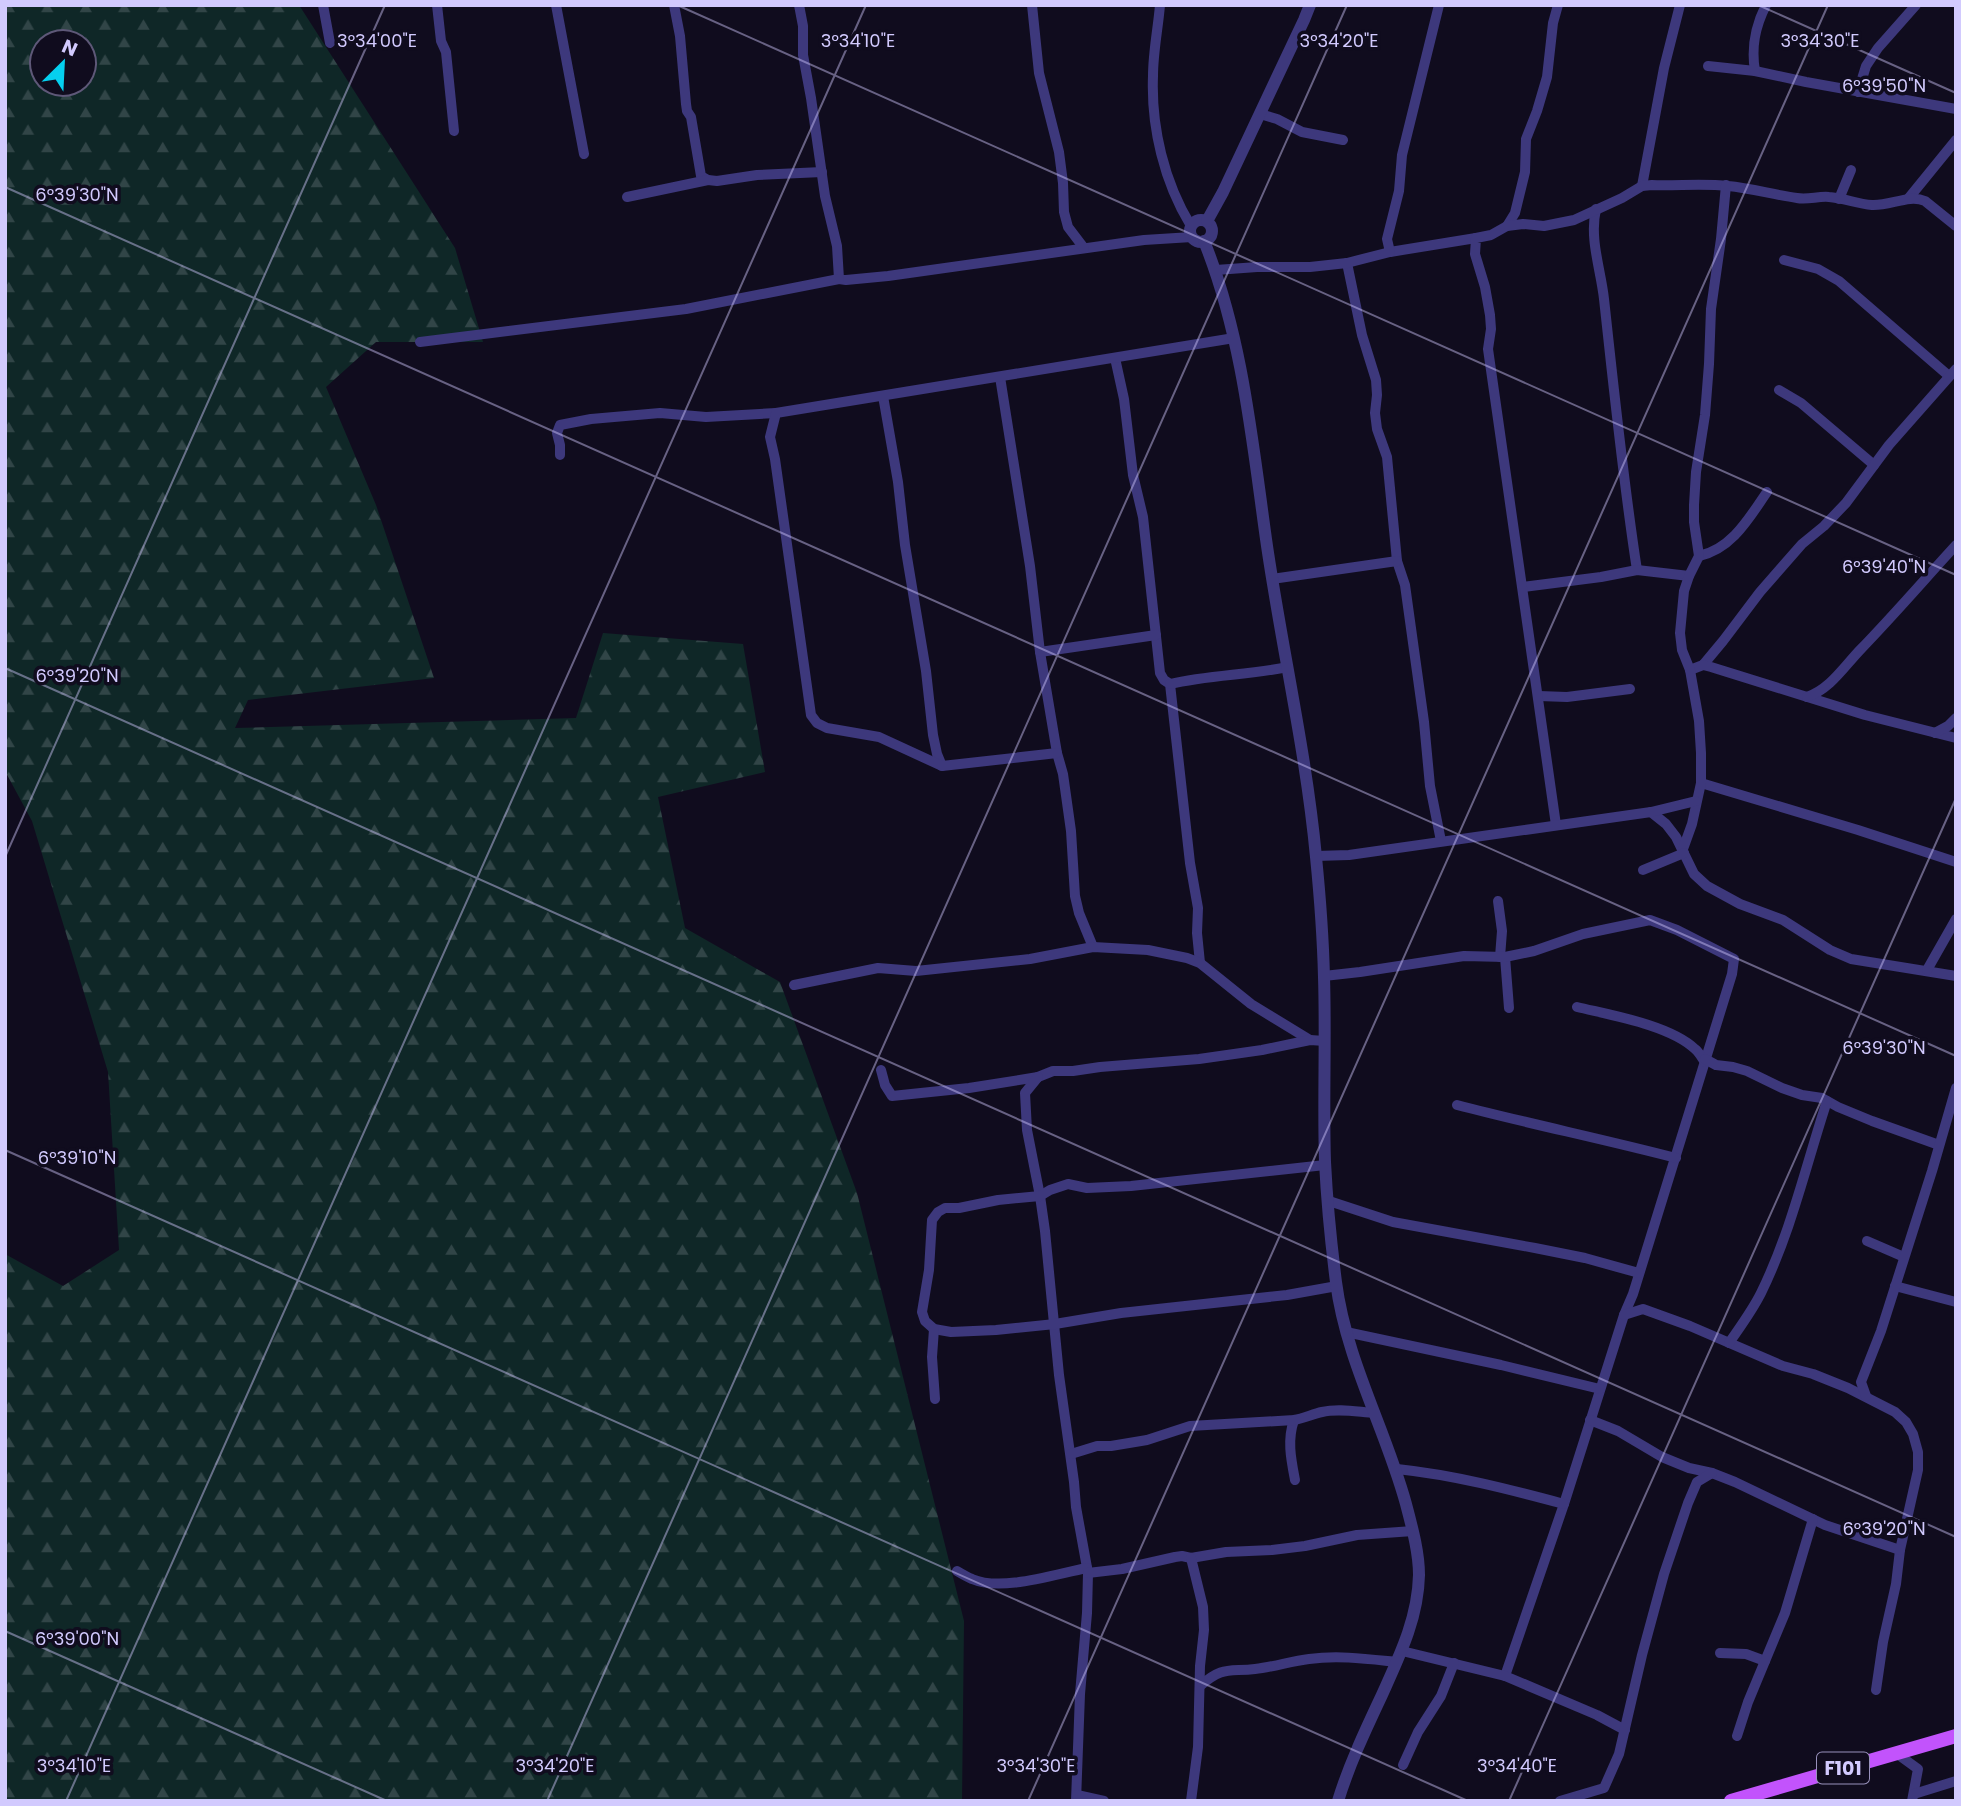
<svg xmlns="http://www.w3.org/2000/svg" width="1961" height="1806" font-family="Poppins,sans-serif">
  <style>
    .forest { fill: url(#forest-firs); fill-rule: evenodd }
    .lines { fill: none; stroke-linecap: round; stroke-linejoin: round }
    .minor { stroke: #3d387c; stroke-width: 10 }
    .tertiary { stroke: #3d387c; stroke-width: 12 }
    .primary { stroke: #c253fc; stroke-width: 14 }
    .ticks { fill: none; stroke: #d2cafe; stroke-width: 2; stroke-opacity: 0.45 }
    .labels { text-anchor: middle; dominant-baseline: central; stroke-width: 7; stroke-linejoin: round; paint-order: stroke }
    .shield { fill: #100c1e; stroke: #9891bb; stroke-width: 2 }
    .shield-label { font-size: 19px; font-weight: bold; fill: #d2cafe }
    .ticks-label { font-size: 18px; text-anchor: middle; fill: #d2cafe; stroke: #100c1e; stroke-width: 7; stroke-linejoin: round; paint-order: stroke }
  </style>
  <defs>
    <pattern id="forest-firs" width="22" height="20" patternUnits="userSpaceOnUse" patternTransform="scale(1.75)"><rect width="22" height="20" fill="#0f2727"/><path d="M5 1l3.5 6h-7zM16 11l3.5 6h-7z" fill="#314547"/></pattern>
  </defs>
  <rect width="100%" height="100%" fill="#100c1e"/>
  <path class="forest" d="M5,5H299L455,248L483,342H376L326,387L376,505L434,678L248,700L235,728L576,718L603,633L743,644L765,772L658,797L685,928L780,982L857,1193L964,1621L962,1801H5V1254L63,1286L119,1250L108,1072L32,821L5,771ZM42,42H84V84H42Z"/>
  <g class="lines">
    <g class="minor">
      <path d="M323,5L330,43"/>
      <path d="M437,5L441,41L446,52L454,131"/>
      <path d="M556,5L584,154"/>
      <path d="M674,5L680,36L686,104L687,111L691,117L701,176L708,180L717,181L757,175L822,172"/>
      <path d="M799,5L803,26V55L811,98L825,196L837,246L839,279L846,280L888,276L1144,240L1192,237"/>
      <path d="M1032,5L1039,73L1059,152L1063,183L1064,212L1068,227L1084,248"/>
      <path d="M1160,5C1158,29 1153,52 1153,76C1151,127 1164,182 1191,226"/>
      <path d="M1708,66L1755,71L1806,82L1956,109"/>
      <path d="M1755,71C1751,47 1755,27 1766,5"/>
      <path d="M1858,92L1866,66L1878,48L1916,5"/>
      <path d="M1260,114L1277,119L1302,132L1343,140"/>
      <path d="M1642,186L1664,68L1680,5"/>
      <path d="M627,197L708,180"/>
      <path d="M1839,199L1851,170"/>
      <path d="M1908,199L1956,140"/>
      <path d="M1596,209C1589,239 1601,270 1604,299C1614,390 1623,480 1637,570"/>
      <path d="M1507,226L1515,213L1525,172L1526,139L1537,111L1547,77L1553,23L1558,5"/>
      <path d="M1390,252L1476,238"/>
      <path d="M1784,260L1818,269L1839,281L1949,376"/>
      <path d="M1347,263L1362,335L1376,380L1377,395L1375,413L1377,429L1387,457L1397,561L1405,585L1424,722L1430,786L1441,841"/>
      <path d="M1216,270L1257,267H1310L1347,263L1390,252L1387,239L1399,191L1402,155L1439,5"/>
      <path d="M420,342L686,309L839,279"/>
      <path d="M1115,358L1124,399L1133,475L1143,517L1160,673L1164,680L1170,684L1190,863L1198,908L1197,933L1200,963"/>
      <path d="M1000,377L1030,566L1040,652L1057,753L1063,774L1071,831L1075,896L1079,913L1093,947"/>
      <path d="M1779,390L1801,403L1874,465"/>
      <path d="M883,396L898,482L905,545L926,671L933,735L937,754L942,766"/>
      <path d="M560,455V445L557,433L560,425L591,419L660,413L706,417L776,413"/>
      <path d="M1699,556C1732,549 1749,518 1767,492"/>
      <path d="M1272,579L1397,561"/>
      <path d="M1523,587L1601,577L1637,570L1689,576"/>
      <path d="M1040,652L1156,635"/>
      <path d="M1703,665L1723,641L1760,592L1802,544L1824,526L1846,503L1889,445L1956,369"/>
      <path d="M1690,670L1703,665L1711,667L1865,715L1956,738"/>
      <path d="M1170,684C1209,675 1249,675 1288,667"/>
      <path d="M1539,696L1567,697L1630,689"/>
      <path d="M1807,697C1830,689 1843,668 1860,650C1893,616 1924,580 1956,545"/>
      <path d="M1935,733L1948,726L1956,718"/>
      <path d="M1057,753L942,766L879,737L827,728L817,723L811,715L775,459L770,437L776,413L1234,338"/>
      <path d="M1701,783L1858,830L1956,862"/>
      <path d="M1651,812L1666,824L1676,837L1694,874L1707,886L1740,904L1783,920L1830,950L1851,959L1956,976"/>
      <path d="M1556,825L1488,349L1491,329L1490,315L1485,287L1475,254L1476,238L1491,235L1507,226L1523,224L1544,226L1574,220L1622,198L1642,186L1652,185C1677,186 1703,183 1728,186C1751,188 1774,195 1797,198C1808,200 1818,196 1829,197C1844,198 1857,204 1872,205C1890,206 1909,194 1925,201L1956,226"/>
      <path d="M1683,849L1692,824L1701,783V753L1699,721L1690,670L1682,650L1680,633L1684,591L1689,576L1699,556L1694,522V505L1696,472L1705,415L1709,364L1711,309L1721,239L1726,185"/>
      <path d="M1316,856L1349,855L1651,812L1696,801"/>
      <path d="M1643,870L1684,853"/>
      <path d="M1498,901L1502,931L1500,957"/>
      <path d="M1505,957L1509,1008"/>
      <path d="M1927,970L1956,919"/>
      <path d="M1324,976L1360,972L1464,956L1505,957L1534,951L1583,934L1650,920L1677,930L1734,959L1732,974L1633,1294L1624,1315L1564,1504L1505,1676"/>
      <path d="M794,985L878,968L916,971L1030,959L1093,947L1148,950L1187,958L1200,963L1251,1004L1310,1040"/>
      <path d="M1577,1007C1610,1015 1670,1025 1695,1049C1699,1052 1702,1058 1705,1062"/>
      <path d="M1705,1059L1716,1065L1733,1067L1747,1071L1782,1088L1802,1095L1822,1098L1838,1107L1872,1121L1939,1145"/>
      <path d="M881,1070L885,1085L892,1096L969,1088L1038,1077L1053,1071H1073L1100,1067L1199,1059L1262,1050L1310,1040L1325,1041"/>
      <path d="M1038,1077L1025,1093L1027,1130L1040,1196L1045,1231L1059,1375L1074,1482L1076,1507L1088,1573L1087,1613L1080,1694L1076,1801"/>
      <path d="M1457,1105C1530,1124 1603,1139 1676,1158"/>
      <path d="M1325,1165L1131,1186L1087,1188L1068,1184L1050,1190L1040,1196L998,1200L959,1208H945L938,1212L932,1220L929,1270L922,1312L925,1321L934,1329L951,1332L996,1330L1055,1324L1121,1313L1287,1295L1337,1286"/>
      <path d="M1329,1201L1393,1222L1535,1248L1585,1258L1639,1273"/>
      <path d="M1867,1241L1904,1257"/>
      <path d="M1895,1286L1956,1302"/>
      <path d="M1624,1315L1643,1309L1690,1326L1783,1366L1813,1374L1848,1388L1895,1412L1906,1422L1913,1434L1918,1452V1470L1900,1550L1896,1584L1883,1642L1876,1690"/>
      <path d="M934,1329L932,1357L935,1399"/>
      <path d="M1346,1332L1501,1365L1600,1389"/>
      <path d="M1729,1343C1740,1327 1752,1311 1761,1293C1791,1232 1806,1165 1827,1101"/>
      <path d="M1866,1396L1861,1382L1881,1331L1932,1171L1956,1088"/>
      <path d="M1294,1420C1287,1440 1291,1459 1295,1480"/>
      <path d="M1590,1420L1618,1431L1662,1457L1689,1468L1712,1473L1735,1482L1825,1525L1900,1550"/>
      <path d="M1071,1454L1097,1446H1111L1147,1440L1190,1426L1294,1420C1304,1418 1313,1414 1322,1412C1339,1408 1358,1412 1375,1413"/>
      <path d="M1397,1469C1454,1475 1508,1489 1564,1504"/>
      <path d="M957,1571C962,1574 967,1577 972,1579C1002,1592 1055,1574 1087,1568"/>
      <path d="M1088,1573L1122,1569L1175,1557L1182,1556L1191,1558L1226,1552L1272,1550L1305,1546L1357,1535L1413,1531"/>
      <path d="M1402,1651L1505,1676L1597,1715L1625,1730"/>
      <path d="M1720,1653L1746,1654L1765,1661"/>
      <path d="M1200,1686C1223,1666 1228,1672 1255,1669C1274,1667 1291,1661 1309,1659C1339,1655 1368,1659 1397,1662"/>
      <path d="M1737,1736L1748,1702L1785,1613L1813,1519"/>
      <path d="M1896,1753L1918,1769L1912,1801"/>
      <path d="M1403,1765L1418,1732L1441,1696L1454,1663"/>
      <path d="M1914,1794L1956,1781"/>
      <path d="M1077,1795L1104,1801"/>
      <path d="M1191,1801L1198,1747L1200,1666L1204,1630L1203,1607L1191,1558"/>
      <path d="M1560,1801L1604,1788L1619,1754L1642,1655L1664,1574L1688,1503L1697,1482L1712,1473"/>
    </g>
    <g class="tertiary">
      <circle cx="1201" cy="231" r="11"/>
      <path d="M1207,221L1223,192L1304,20L1310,5"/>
      <path d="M1204,241C1242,335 1252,439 1266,539C1281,645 1306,750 1316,857C1320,897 1323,937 1324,977C1326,1039 1323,1101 1325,1162C1327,1202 1331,1243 1336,1282C1346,1360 1386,1430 1406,1504C1412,1527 1419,1552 1419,1575C1418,1619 1399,1657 1381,1697C1365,1731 1349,1765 1338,1801"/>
    </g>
    <path class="primary" d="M1731,1801L1956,1736"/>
  </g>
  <path class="ticks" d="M677,5L1956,575M1758,5L1956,93M5,187L1956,1056M5,668L1956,1537M5,857L385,5M5,1150L1468,1801M5,1631L387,1801M66,1801L866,5M547,1801L1347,5M1028,1801L1828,5M1509,1801L1956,798"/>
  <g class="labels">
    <rect class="shield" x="1817" y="1752.5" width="52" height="31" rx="5"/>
    <g class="shield-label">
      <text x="1843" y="1768">F101</text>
    </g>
  </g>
  <g class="ticks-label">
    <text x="377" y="47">3°34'00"E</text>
    <text x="1820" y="47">3°34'30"E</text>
    <text x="858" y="47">3°34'10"E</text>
    <text x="1339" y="47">3°34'20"E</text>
    <text x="1884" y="92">6°39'50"N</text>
    <text x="77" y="201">6°39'30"N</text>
    <text x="1884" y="573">6°39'40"N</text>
    <text x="77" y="682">6°39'20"N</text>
    <text x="1884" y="1054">6°39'30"N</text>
    <text x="77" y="1164">6°39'10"N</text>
    <text x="1884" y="1535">6°39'20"N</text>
    <text x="77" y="1645">6°39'00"N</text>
    <text x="74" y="1772">3°34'10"E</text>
    <text x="555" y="1772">3°34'20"E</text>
    <text x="1036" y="1772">3°34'30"E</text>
    <text x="1517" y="1772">3°34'40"E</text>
  </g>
  <rect width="1961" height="1806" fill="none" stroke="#d2cafe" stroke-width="14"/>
  <g transform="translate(63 63) rotate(24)"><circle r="33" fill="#100c1e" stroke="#5e5878" stroke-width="2"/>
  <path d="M0-5L12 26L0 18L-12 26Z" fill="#05d0ef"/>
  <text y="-10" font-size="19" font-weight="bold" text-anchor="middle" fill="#d2cafe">N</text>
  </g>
</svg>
